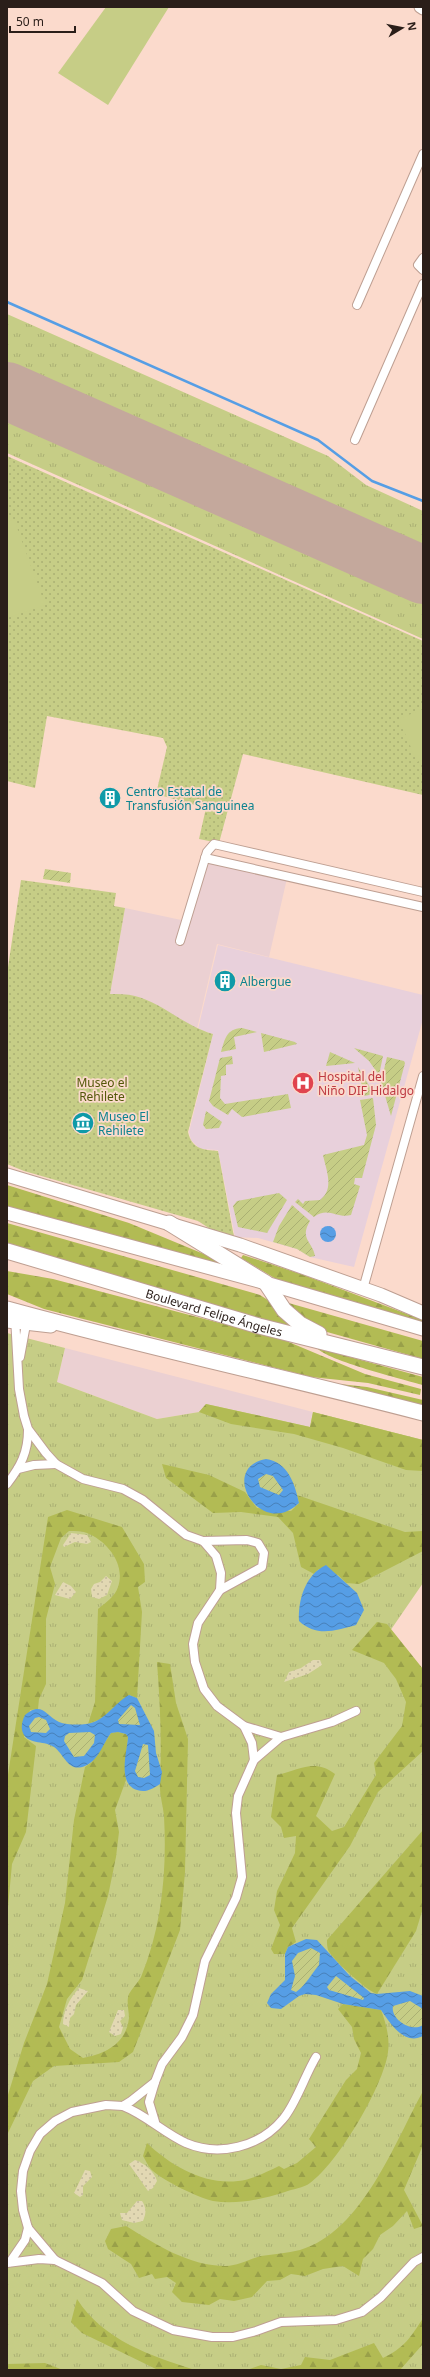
<svg xmlns="http://www.w3.org/2000/svg" width="430" height="2377" font-family="'Noto Sans',sans-serif">
  <style>
    .commercial { fill: #ebd0d2 }
    .medical { fill: #e8d0db }
    .grass { fill: url(#grass-tufts) }
    .forest { fill: url(#forest-firs) }
    .sand { fill: url(#sand-dots) }
    .park { fill: url(#park-dots) }
    .garden { fill: url(#garden-furrows) }
    .pitch { fill: #c6cd86 }
    .water { fill: url(#water-waves); fill-rule: evenodd }
    .lines { fill: none; stroke-linecap: round; stroke-linejoin: round }
    .stream { stroke: #569ee5; stroke-width: 2.5 }
    .runway { stroke: #c4a89c; stroke-width: 58 }
    .street-casing { stroke: #be9f92; stroke-width: 10 }
    .secondary-casing { stroke: #be9f92; stroke-width: 13 }
    .primary-casing { stroke: #be9f92; stroke-width: 15 }
    .highway-casing { stroke: #be9f92; stroke-width: 17 }
    .street { stroke: #fff; stroke-width: 8 }
    .secondary { stroke: #fff; stroke-width: 11 }
    .primary { stroke: #fff; stroke-width: 13 }
    .highway { stroke: #fff; stroke-width: 15 }
    .labels { text-anchor: middle; dominant-baseline: central; stroke-width: 3.5; stroke-linejoin: round; paint-order: stroke }
    .culture-label { font-size: 12px; fill: #0d838f; stroke: #fbdacc; text-anchor: start }
    .health-label { font-size: 12px; fill: #be3a42; stroke: #fbdacc; text-anchor: start }
    .park-label { font-size: 12px; fill: #535809; stroke: #fbdacc }
    .street-label { font-size: 12px; fill: #2a1e19; stroke: #fbdacc }
  </style>
  <defs>
    <pattern id="grass-tufts" width="24" height="20" patternUnits="userSpaceOnUse"><rect width="24" height="20" fill="#c6cd86"/><path d="M3 7l-1-3M5 7V3M7 7l1-3M15 17l-1-3M17 17v-4M19 17l1-3" fill="none" stroke="#aab073"/></pattern>
    <pattern id="forest-firs" width="22" height="20" patternUnits="userSpaceOnUse"><rect width="22" height="20" fill="#b2bb54"/><path d="M5 1l3.5 6h-7zM16 11l3.5 6h-7z" fill="#99a049"/></pattern>
    <pattern id="sand-dots" width="8" height="8" patternUnits="userSpaceOnUse"><rect width="8" height="8" fill="#e2d8b3"/><path d="M2 2h.1M6 6h.1" fill="none" stroke="#c2b999" stroke-width="1.8" stroke-linecap="round"/></pattern>
    <pattern id="park-dots" width="8" height="8" patternUnits="userSpaceOnUse"><rect width="8" height="8" fill="#c6cd86"/><path d="M2 2h.1M6 6h.1" fill="none" stroke="#aab073" stroke-width="1.8" stroke-linecap="round"/></pattern>
    <pattern id="garden-furrows" width="10" height="10" patternUnits="userSpaceOnUse"><rect width="10" height="10" fill="#c6cd86"/><path d="M-1 1l2-2M0 10L10 0M9 11l2-2" fill="none" stroke="#aab073"/></pattern>
    <pattern id="water-waves" width="16" height="10" patternUnits="userSpaceOnUse"><rect width="16" height="10" fill="#569ee5"/><path d="M0 5q4-4 8 0t8 0" fill="none" stroke="#4780b9"/></pattern>
  </defs>
  <rect width="100%" height="100%" fill="#fbdacc"/>
  <g class="commercial">
    <path d="M204,857L288,874L269,957L217,944L197,1029L148,1001L135,996L110,994L125,908L186,921Z"/>
    <path d="M65,1348L313,1412L310,1427L206,1404L199,1412L157,1419L57,1382Z"/>
  </g>
  <path class="medical" d="M218,945L423,995V1019L354,1267L310,1257L297,1249L258,1238L235,1237L218,1150L200,1149L191,1140L189,1132L213,1034L198,1029Z"/>
  <g class="grass">
    <path d="M7,314L328,456L366,485L423,511V556L7,372Z"/>
    <path d="M7,410L423,594V639L7,453Z"/>
    <path d="M7,1333L65,1348L57,1382L157,1419L199,1412L206,1404L310,1427L313,1412L423,1440V1583L390,1631L423,1673V2370H7Z"/>
  </g>
  <g class="forest">
    <path d="M7,1185L129,1223L228,1264L226,1269L7,1209Z"/>
    <path d="M7,1223L260,1295L274,1304L304,1332L7,1251Z"/>
    <path d="M243,1255L301,1274L423,1320V1327L281,1282L241,1258Z"/>
    <path d="M7,1271L53,1279L284,1340L365,1374L421,1389L420,1395L368,1383L311,1377L44,1309L7,1294Z"/>
    <path d="M285,1302L423,1341V1359L320,1330L309,1323Z"/>
    <path d="M317,1348L423,1377V1385C405,1380 326,1360 317,1348Z"/>
    <path d="M340,1384L367,1387L423,1400V1408L339,1385Z"/>
    <path d="M206,1404L310,1427L313,1412L423,1440V1471L406,1470L343,1448L294,1434L231,1424L199,1412Z"/>
    <path d="M162,1464L209,1475L245,1492L257,1508L291,1511L299,1503L297,1495L405,1532L423,1531V1551L359,1584L346,1583L338,1575L319,1569L314,1574L301,1567L293,1533L278,1517L241,1512L213,1513L166,1478Z"/>
    <path d="M67,1510L122,1527L144,1564L145,1582L138,1587L142,1612L137,1698L129,1695L101,1719L88,1724L95,1702L98,1609C105,1603 115,1597 118,1587C126,1564 107,1541 87,1533C82,1531 75,1531 69,1531L61,1538L50,1567L55,1584L46,1619V1684L39,1699L38,1709L30,1710L24,1737L36,1746L26,1832L12,1864L7,1918V1781L48,1517Z"/>
    <path d="M377,1622L387,1624L423,1669V1751L378,1792L350,1846L292,1928L296,1942L288,1947L285,1954H274L271,1949L280,1925L274,1910L277,1891L295,1853L296,1836L284,1838L281,1827L271,1817L277,1775C300,1770 314,1758 335,1774L316,1816L332,1831L344,1827L376,1775L374,1763L402,1726L406,1702L396,1679L384,1663L352,1650Z"/>
    <path d="M157,1662L170,1664L176,1703L188,1739L185,1872L180,1930L133,2052L119,2062L54,2066L33,2081L7,2135V2098L24,2043L47,1984L65,1903L74,1820L85,1767L92,1762L111,1733L118,1732L126,1734L128,1737L125,1767L126,1780L115,1810L119,1832L116,1857L108,1896L82,1980L67,1999L59,2027L70,2049L83,2058C105,2054 126,2044 129,2018C129,2011 126,2001 129,1994C132,1988 138,1983 141,1977C162,1926 167,1871 164,1816C163,1805 159,1794 160,1783C162,1743 160,1702 157,1662Z"/>
    <path d="M423,1830V1908L416,1931L377,1994C368,1992 331,1958 328,1950C327,1947 327,1943 327,1940Z"/>
    <path d="M343,2004L381,2010C386,2023 390,2038 388,2052C384,2085 338,2163 310,2183C304,2188 292,2189 285,2192C263,2199 237,2205 213,2201C199,2198 164,2181 153,2171C149,2168 146,2161 143,2156L147,2143C171,2166 204,2185 238,2181C252,2180 266,2172 279,2166L284,2169L297,2163L316,2147L309,2139L346,2080L357,2069L361,2053L354,2039L352,2027L338,2009Z"/>
    <path d="M423,2091V2145L404,2190L423,2226L414,2229L407,2211L393,2226L380,2235L373,2249L363,2259L359,2276L343,2266L323,2269L305,2276L291,2274L280,2280L267,2281L252,2297L234,2301L220,2299L209,2305L182,2302L172,2292L176,2283L167,2277L155,2279L152,2274L139,2278L131,2264L108,2249L105,2241L111,2229L126,2226C157,2245 189,2266 226,2266C237,2266 250,2259 261,2256C274,2254 287,2253 300,2250C362,2232 395,2142 423,2091Z"/>
    <path d="M77,2299C103,2340 151,2356 195,2370H158L82,2333L71,2322Z"/>
    <path d="M423,2318V2344L400,2370H247L261,2365L281,2369L301,2365L305,2357L330,2360L374,2343L383,2358C404,2348 411,2337 423,2318Z"/>
    <path d="M45,2363L63,2370H7V2364Z"/>
  </g>
  <g class="sand">
    <path d="M71,1533L87,1535L91,1542L87,1544L75,1542L64,1547L63,1545Z"/>
    <path d="M106,1576L112,1581L107,1595L99,1599L92,1597L91,1589L94,1584L100,1582Z"/>
    <path d="M63,1582L71,1586L76,1592L70,1599L55,1595Z"/>
    <path d="M313,1660H320L322,1665L308,1674L284,1682L289,1672L301,1668Z"/>
    <path d="M79,1988L88,1991L76,2005L74,2014L70,2018L69,2027L63,2024C63,2011 70,1998 79,1988Z"/>
    <path d="M118,2010H124L125,2016L120,2021L123,2027L121,2034L115,2036L109,2032Z"/>
    <path d="M135,2160C144,2163 154,2171 157,2181L153,2188L148,2191L129,2164Z"/>
    <path d="M85,2170L90,2171L92,2177L83,2186V2195L80,2197L74,2193Z"/>
    <path d="M137,2201H142C147,2209 146,2213 143,2221L134,2223L122,2220L120,2213H127Z"/>
  </g>
  <g class="park">
    <path d="M7,456L423,641V795L243,754L219,843L199,839L206,808L156,794L167,747L163,738L47,716L35,788L7,781Z"/>
    <path d="M21,880L116,893L114,906L125,908L110,994C118,994 127,994 135,996C163,1003 184,1026 213,1034L188,1132C192,1149 203,1150 218,1151L234,1237L215,1232L198,1221L24,1171L7,1164V974Z"/>
  </g>
  <g class="garden">
    <path d="M45,869L71,873L70,883L43,879Z"/>
    <path d="M242,1028L257,1032L234,1037L236,1049L221,1052C225,1039 226,1029 242,1028Z"/>
    <path d="M261,1033L295,1042L297,1044L264,1052Z"/>
    <path d="M354,1048L383,1056L379,1075L369,1061Z"/>
    <path d="M330,1052L355,1063L326,1066Z"/>
    <path d="M232,1056L233,1064L226,1065V1075L221,1076L220,1098L225,1104L288,1094L291,1108L242,1117L232,1109L228,1115L213,1106L209,1101L220,1058Z"/>
    <path d="M387,1057L404,1061L405,1063L391,1116L381,1082Z"/>
    <path d="M358,1067L374,1094L359,1097V1094L363,1092Z"/>
    <path d="M373,1098L376,1125L362,1178H355L354,1184L360,1186L351,1215C337,1219 328,1206 314,1217L295,1202L298,1199L303,1204L305,1201L320,1200C335,1189 326,1170 323,1155L364,1145L367,1135L360,1100Z"/>
    <path d="M206,1111L222,1122L219,1128L206,1129L203,1125Z"/>
    <path d="M279,1193L287,1200L267,1233L238,1227L233,1206L237,1201Z"/>
    <path d="M292,1205L310,1221C299,1239 313,1242 315,1256L310,1257L297,1249L273,1242L279,1226Z"/>
    <path d="M266,1474L273,1476L283,1490L279,1495L260,1487L258,1479Z"/>
    <path d="M131,1705L140,1721V1725L119,1724L117,1720L127,1707Z"/>
    <path d="M39,1717L46,1720L51,1729L46,1733L31,1732L29,1726L35,1718Z"/>
    <path d="M90,1732L95,1735L94,1743L84,1756L74,1757L64,1741L65,1736L69,1733Z"/>
    <path d="M143,1744L148,1745L150,1775L144,1778L138,1777L135,1771Z"/>
    <path d="M311,1948L320,1953L319,1965C311,1974 306,1984 296,1992L291,1990L295,1976L292,1961L298,1953Z"/>
    <path d="M336,1976L365,1998L363,2000L329,1990L327,1987Z"/>
    <path d="M410,2001L423,2009L421,2027H414L394,2018L392,2011L393,2006Z"/>
  </g>
  <g class="pitch">
    <path d="M106,7H169L108,105L58,73Z"/>
    <path d="M14,519L45,605L7,618V522Z"/>
    <path d="M423,709V759L417,762L399,719Z"/>
  </g>
  <g class="water">
    <circle cx="328" cy="1234" r="8"/>
    <path d="M266,1459C288,1462 295,1484 299,1503C261,1540 217,1468 266,1459ZM266,1474L273,1476L283,1490L279,1495L260,1487L258,1479Z"/>
    <path d="M326,1565L357,1593L364,1610L356,1625C335,1631 316,1637 299,1621C298,1600 305,1575 326,1565Z"/>
    <path d="M129,1695L137,1698L154,1731L156,1753L162,1772L160,1784C152,1789 146,1793 137,1790C117,1784 127,1752 128,1737L126,1734L118,1732L111,1733C102,1745 99,1760 85,1766C68,1773 65,1755 54,1747C46,1741 29,1744 24,1735C20,1729 22,1721 25,1715C42,1701 45,1715 59,1722C66,1725 79,1725 86,1724C105,1722 114,1703 129,1695ZM131,1705L135,1708L140,1725L119,1724L118,1720ZM39,1717L46,1720L50,1729L46,1733L31,1732L29,1726L35,1718ZM90,1732L95,1735L94,1743L84,1756L74,1757L64,1741L65,1736L69,1733ZM143,1744L148,1745L150,1775L144,1778L138,1777L135,1771Z"/>
    <path d="M306,1939L317,1940L350,1976L371,1993L377,1994L410,1991L423,1996V2009L410,2001L393,2006C390,2019 412,2033 423,2025V2036C404,2046 390,2023 381,2010L343,2004L316,1995L305,1994L299,1996L281,2009L271,2008L267,2003L271,1994L285,1980V1954L288,1947ZM311,1948L320,1953L319,1965C311,1974 307,1984 296,1992L291,1990L295,1976L292,1961L298,1953ZM336,1976L364,1998L363,2000L329,1990L327,1987Z"/>
  </g>
  <g class="lines">
    <path class="stream" d="M7,302L318,440L372,481L423,501"/>
    <path class="runway" d="M7,391L423,575"/>
    <g class="street-casing">
      <g id="street">
        <path d="M423,258L418,265L423,270"/>
        <path d="M357,305L423,154"/>
        <path d="M355,440L423,284"/>
        <path d="M205,858L423,907"/>
        <path d="M180,941L207,852L214,844L423,892"/>
        <path d="M363,1289L423,1076"/>
        <path d="M15,1317L19,1389L24,1416L28,1429L46,1453L56,1464L83,1479L123,1489L143,1500L186,1535L203,1541L216,1556L221,1573L220,1590L198,1623L193,1644L195,1662L204,1689L217,1706L244,1726L252,1743L254,1760L238,1796L236,1813L242,1877L236,1898L205,1961L193,2015L182,2037L162,2064L155,2082L131,2101L123,2106L106,2105L72,2112L55,2121L40,2134L30,2151L23,2171L21,2191L23,2210L28,2228L55,2260L102,2283L133,2311L173,2330L212,2337H233L256,2331L281,2322L336,2320L362,2312L381,2297L414,2262L423,2257"/>
        <path d="M20,1357L27,1319"/>
        <path d="M18,1469L34,1465L56,1464"/>
        <path d="M7,1484C21,1466 28,1452 28,1430"/>
        <path d="M203,1541L247,1540L258,1543L264,1553L262,1567L220,1590"/>
        <path d="M244,1726L281,1737"/>
        <path d="M254,1760L281,1737L332,1722L356,1711"/>
        <path d="M123,2106C146,2115 164,2133 186,2143C219,2157 260,2147 283,2119C296,2104 305,2075 316,2057"/>
        <path d="M155,2122L149,2102L155,2082"/>
        <path d="M10,2262L25,2240L28,2228"/>
        <path d="M7,2263L39,2259L55,2260"/>
      </g>
    </g>
    <g class="secondary-casing">
      <path id="secondary" d="M420,7L423,9"/>
    </g>
    <g class="primary-casing">
      <g id="primary">
        <path d="M7,1175L240,1245L381,1295L423,1313"/>
        <path d="M7,1213L266,1283L423,1329"/>
        <path d="M7,1321L51,1326"/>
      </g>
    </g>
    <g class="highway-casing">
      <g id="highway">
        <path d="M169,1223L266,1283L284,1310L300,1324L319,1334"/>
        <path id="s1" d="M7,1251L259,1326L423,1367"/>
        <path d="M7,1309C145,1347 285,1377 423,1413"/>
      </g>
    </g>
    <use href="#street" class="street"/>
    <use href="#secondary" class="secondary"/>
    <use href="#primary" class="primary"/>
    <use href="#highway" class="highway"/>
  </g>
  <defs>
    <g id="building-disc" transform="scale(1.15)"><circle r="9.5" fill="#0f9aa8" stroke="#fbdacc"/><path d="M-4-6H4V6H1V3H-1V6H-4ZM-2.5-4.3h1.7v1.8h-1.7ZM.8-4.3h1.7v1.8H.8ZM-2.5-1h1.7V.8h-1.7ZM.8-1h1.7V.8H.8Z" fill="#fff"/></g>
    <g id="hospital-disc" transform="scale(1.15)"><circle r="9.5" fill="#e0444e" stroke="#fbdacc"/><path d="M-5-5h3v3.5h4V-5h3V5h-3V1.5h-4V5h-3Z" fill="#fff"/></g>
    <g id="museum-disc" transform="scale(1.15)"><circle r="9.5" fill="#0f9aa8" stroke="#fbdacc"/><path d="M0-6L6-3V-2H-6V-3ZM-5-1h2V3h-2ZM-1-1h2V3h-2ZM3-1h2V3H3ZM-6 4H6V6H-6Z" fill="#fff"/></g>
  </defs>
  <g fill-rule="evenodd">
    <use href="#building-disc" x="110" y="798"/>
    <use href="#building-disc" x="225" y="981"/>
    <use href="#hospital-disc" x="303" y="1083"/>
    <use href="#museum-disc" x="83" y="1123"/>
  </g>
  <g class="labels">
    <g class="culture-label">
      <text x="126" y="791">Centro Estatal de<tspan x="126" dy="14">Transfusión Sanguinea</tspan></text>
      <text x="240" y="981">Albergue</text>
      <text x="98" y="1116">Museo El<tspan x="98" dy="14">Rehilete</tspan></text>
    </g>
    <g class="health-label">
      <text x="318" y="1076">Hospital del<tspan x="318" dy="14">Niño DIF Hidalgo</tspan></text>
    </g>
    <g class="park-label">
      <text x="102" y="1082">Museo el<tspan x="102" dy="14">Rehilete</tspan></text>
    </g>
    <g class="street-label">
      <text stroke="none"><textPath href="#s1" startOffset="216">Boulevard Felipe Ángeles</textPath></text>
    </g>
  </g>
  <rect width="430" height="2377" fill="none" stroke="#2a1e19" stroke-width="16"/>
  <g transform="translate(402 28) rotate(80)" stroke="#fbdacc" stroke-width="3" paint-order="stroke">
  <path d="M0-3L7 15L0 10L-7 15Z" fill="#2a1e19"/>
  <text y="-6" font-size="11" font-weight="bold" text-anchor="middle" fill="#2a1e19">N</text>
  </g>
  <path d="M10 26v6h65v-6" fill="none" stroke="#2a1e19" stroke-width="2"/>
  <text x="16" y="26" font-size="12" fill="#2a1e19" stroke="#fbdacc" stroke-width="3" paint-order="stroke">50 m</text>
</svg>
